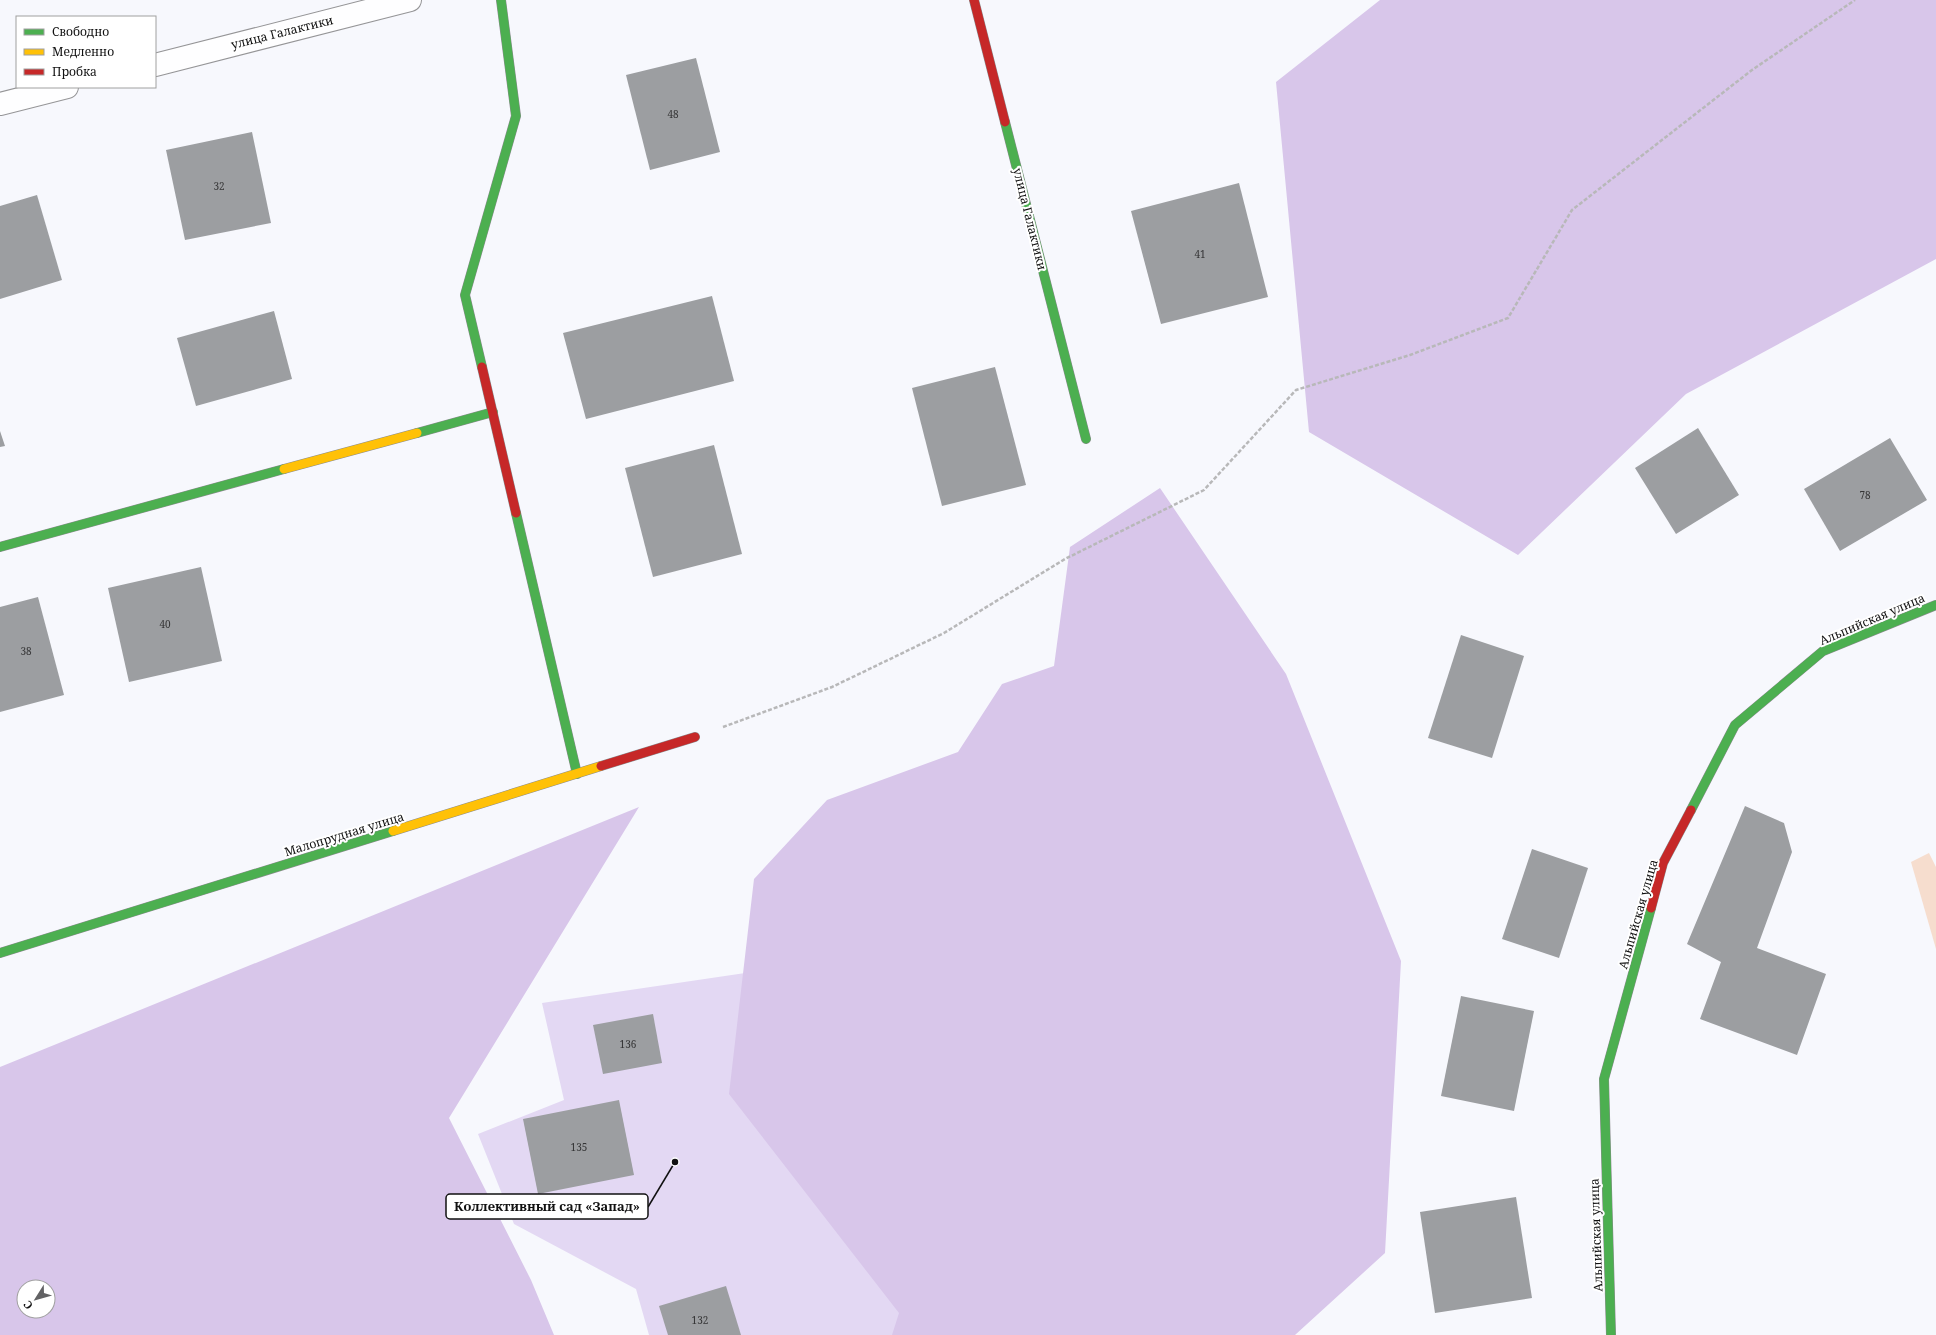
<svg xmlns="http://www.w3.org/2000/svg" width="1936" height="1335" font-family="'Noto Serif',serif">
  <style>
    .green { fill: #e3d8f3 }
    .forest { fill: #d8c6ea; fill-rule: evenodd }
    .water { fill: #f6ddce }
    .building { fill: #9c9ea1 }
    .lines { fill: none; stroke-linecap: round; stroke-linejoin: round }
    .street-casing { stroke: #959597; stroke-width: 24 }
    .fast-casing { stroke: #8b8c8e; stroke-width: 10 }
    .slow-casing { stroke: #8b8c8e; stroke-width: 10 }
    .jam-casing { stroke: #8b8c8e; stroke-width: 10 }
    .path { stroke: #b8b8b9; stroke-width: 2.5; stroke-dasharray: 4 2; stroke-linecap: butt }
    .street { stroke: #fefeff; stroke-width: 22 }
    .fast { stroke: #4caf50; stroke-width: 9 }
    .slow { stroke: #ffc107; stroke-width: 9 }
    .jam { stroke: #c62828; stroke-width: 9 }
    .labels { text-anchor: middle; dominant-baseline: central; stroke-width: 4; stroke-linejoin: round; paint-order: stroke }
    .number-label { font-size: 10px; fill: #343435 }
    .street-label { font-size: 12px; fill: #111; stroke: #fff }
    .leader { fill: none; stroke: #111; stroke-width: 1.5 }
    .callout-dot { fill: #111; stroke: #fff; stroke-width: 1.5 }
    .callout { fill: #fff; stroke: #111; stroke-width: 1.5 }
    .callout-label { font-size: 13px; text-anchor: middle; font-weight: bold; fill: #111 }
  </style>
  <rect width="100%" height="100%" fill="#f7f8fd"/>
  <path class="green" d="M752,972L918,1335H649L636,1289L514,1224L478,1134L564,1100L542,1003Z"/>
  <g class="forest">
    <path d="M1380,0H1936V259L1686,394L1518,555L1309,432L1276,82Z"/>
    <path d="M1160,488L1286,674L1401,961L1385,1253L1295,1335H892L899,1313L729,1094L754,879L827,800L958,752L1002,684L1054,666L1070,547Z"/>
    <path d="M639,807L449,1118L531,1280L554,1335H0V1067ZM24,1287H48V1311H24Z"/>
  </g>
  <path class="water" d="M1929,853L1936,867V949L1911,862Z"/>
  <g class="building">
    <path d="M696,58L720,152L650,170L626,75Z"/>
    <path d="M252,132L271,223L185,240L166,150Z"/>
    <path d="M1239,183L1268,297L1161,324L1131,211Z"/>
    <path d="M37,195L62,280L0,299V206Z"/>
    <path d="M712,296L734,381L586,419L563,333Z"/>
    <path d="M274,311L292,379L196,406L177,338Z"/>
    <path d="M995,367L1026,485L942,506L912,388Z"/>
    <path d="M1698,428L1739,495L1676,534L1635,468Z"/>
    <path d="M0,431L5,446L0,447Z"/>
    <path d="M1890,438L1927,500L1840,551L1804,489Z"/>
    <path d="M714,445L742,554L653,577L625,468Z"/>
    <path d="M201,567L222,661L129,682L108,588Z"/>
    <path d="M38,597L64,695L0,712V607Z"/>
    <path d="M1461,635L1524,656L1492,758L1428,738Z"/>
    <path d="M1745,806L1784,823L1792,852L1757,948L1826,974L1797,1055L1700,1019L1721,962L1687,944Z"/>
    <path d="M1532,849L1588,868L1559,958L1502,939Z"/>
    <path d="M1461,996L1534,1011L1514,1111L1441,1096Z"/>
    <path d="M653,1014L662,1063L603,1074L593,1025Z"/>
    <path d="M619,1100L634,1175L538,1194L523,1119Z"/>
    <path d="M1516,1197L1532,1298L1435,1313L1420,1212Z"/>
    <path d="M726,1286L741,1335H668L659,1306Z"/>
  </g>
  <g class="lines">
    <g class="street-casing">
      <g id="street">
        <path d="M155,65L410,0"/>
        <path d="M0,104L67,87"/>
      </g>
    </g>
    <g class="fast-casing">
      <g id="fast">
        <path d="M1005,122L1086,439"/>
        <path d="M482,367L465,295L516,116L501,0"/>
        <path d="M417,433L493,412"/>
        <path d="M516,513L577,774"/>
        <path d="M0,547L284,469"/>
        <path d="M1691,810L1735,725L1823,651L1936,605"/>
        <path d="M0,953L393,831"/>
        <path d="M1611,1335L1604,1079L1651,908"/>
      </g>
    </g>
    <g class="slow-casing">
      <g id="slow">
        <path d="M284,469L417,433"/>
        <path d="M393,831L601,766"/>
      </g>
    </g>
    <g class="jam-casing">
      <g id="jam">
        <path d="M974,0L1005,122"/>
        <path d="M482,367L516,513"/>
        <path d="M601,766L695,737"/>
        <path d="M1651,908L1663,863L1691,810"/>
      </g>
    </g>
    <path class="path" d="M723,727L832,687L944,633L1065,559L1204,490L1296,390L1410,355L1508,318L1572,210L1752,70L1855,0"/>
    <use href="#street" class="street"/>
    <use href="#fast" class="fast"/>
    <use href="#slow" class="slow"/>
    <use href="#jam" class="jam"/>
  </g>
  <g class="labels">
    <g class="number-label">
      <text x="673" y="114">48</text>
      <text x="219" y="186">32</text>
      <text x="1200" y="254">41</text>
      <text x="1865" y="495">78</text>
      <text x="165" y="624">40</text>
      <text x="26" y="651">38</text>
      <text x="628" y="1044">136</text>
      <text x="579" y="1147">135</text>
      <text x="700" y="1320">132</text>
    </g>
    <g class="street-label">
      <text transform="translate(282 32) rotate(-14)">улица Галактики</text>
      <text transform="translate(1030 219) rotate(76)">улица Галактики</text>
      <text transform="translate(1872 619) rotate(-23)">Альпийская улица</text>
      <text transform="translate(344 834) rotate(-17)">Малопрудная улица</text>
      <text transform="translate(1638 914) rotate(-74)">Альпийская улица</text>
      <text transform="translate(1596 1235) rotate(-92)">Альпийская улица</text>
    </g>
  </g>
  <path class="leader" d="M675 1162L648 1207"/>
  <circle class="callout-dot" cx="675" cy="1162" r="4"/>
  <rect class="callout" x="446" y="1194" width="202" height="25" rx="4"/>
  <g class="callout-label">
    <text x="547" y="1211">Коллективный сад «Запад»</text>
  </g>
  <rect x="16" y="16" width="140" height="72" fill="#ffffff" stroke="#a0a0a0"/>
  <rect x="24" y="29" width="20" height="6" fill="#4caf50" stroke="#a0a0a0"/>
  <text x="52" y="36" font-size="12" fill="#111111">Свободно</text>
  <rect x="24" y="49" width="20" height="6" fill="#ffc107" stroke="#a0a0a0"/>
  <text x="52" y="56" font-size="12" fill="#111111">Медленно</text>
  <rect x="24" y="69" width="20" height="6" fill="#c62828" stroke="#a0a0a0"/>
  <text x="52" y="76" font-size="12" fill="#111111">Пробка</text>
  <g transform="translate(36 1299) rotate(233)"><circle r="19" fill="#ffffff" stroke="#a0a0a0"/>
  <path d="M0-3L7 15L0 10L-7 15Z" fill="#626264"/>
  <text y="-6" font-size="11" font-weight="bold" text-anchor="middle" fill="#111111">С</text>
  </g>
</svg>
